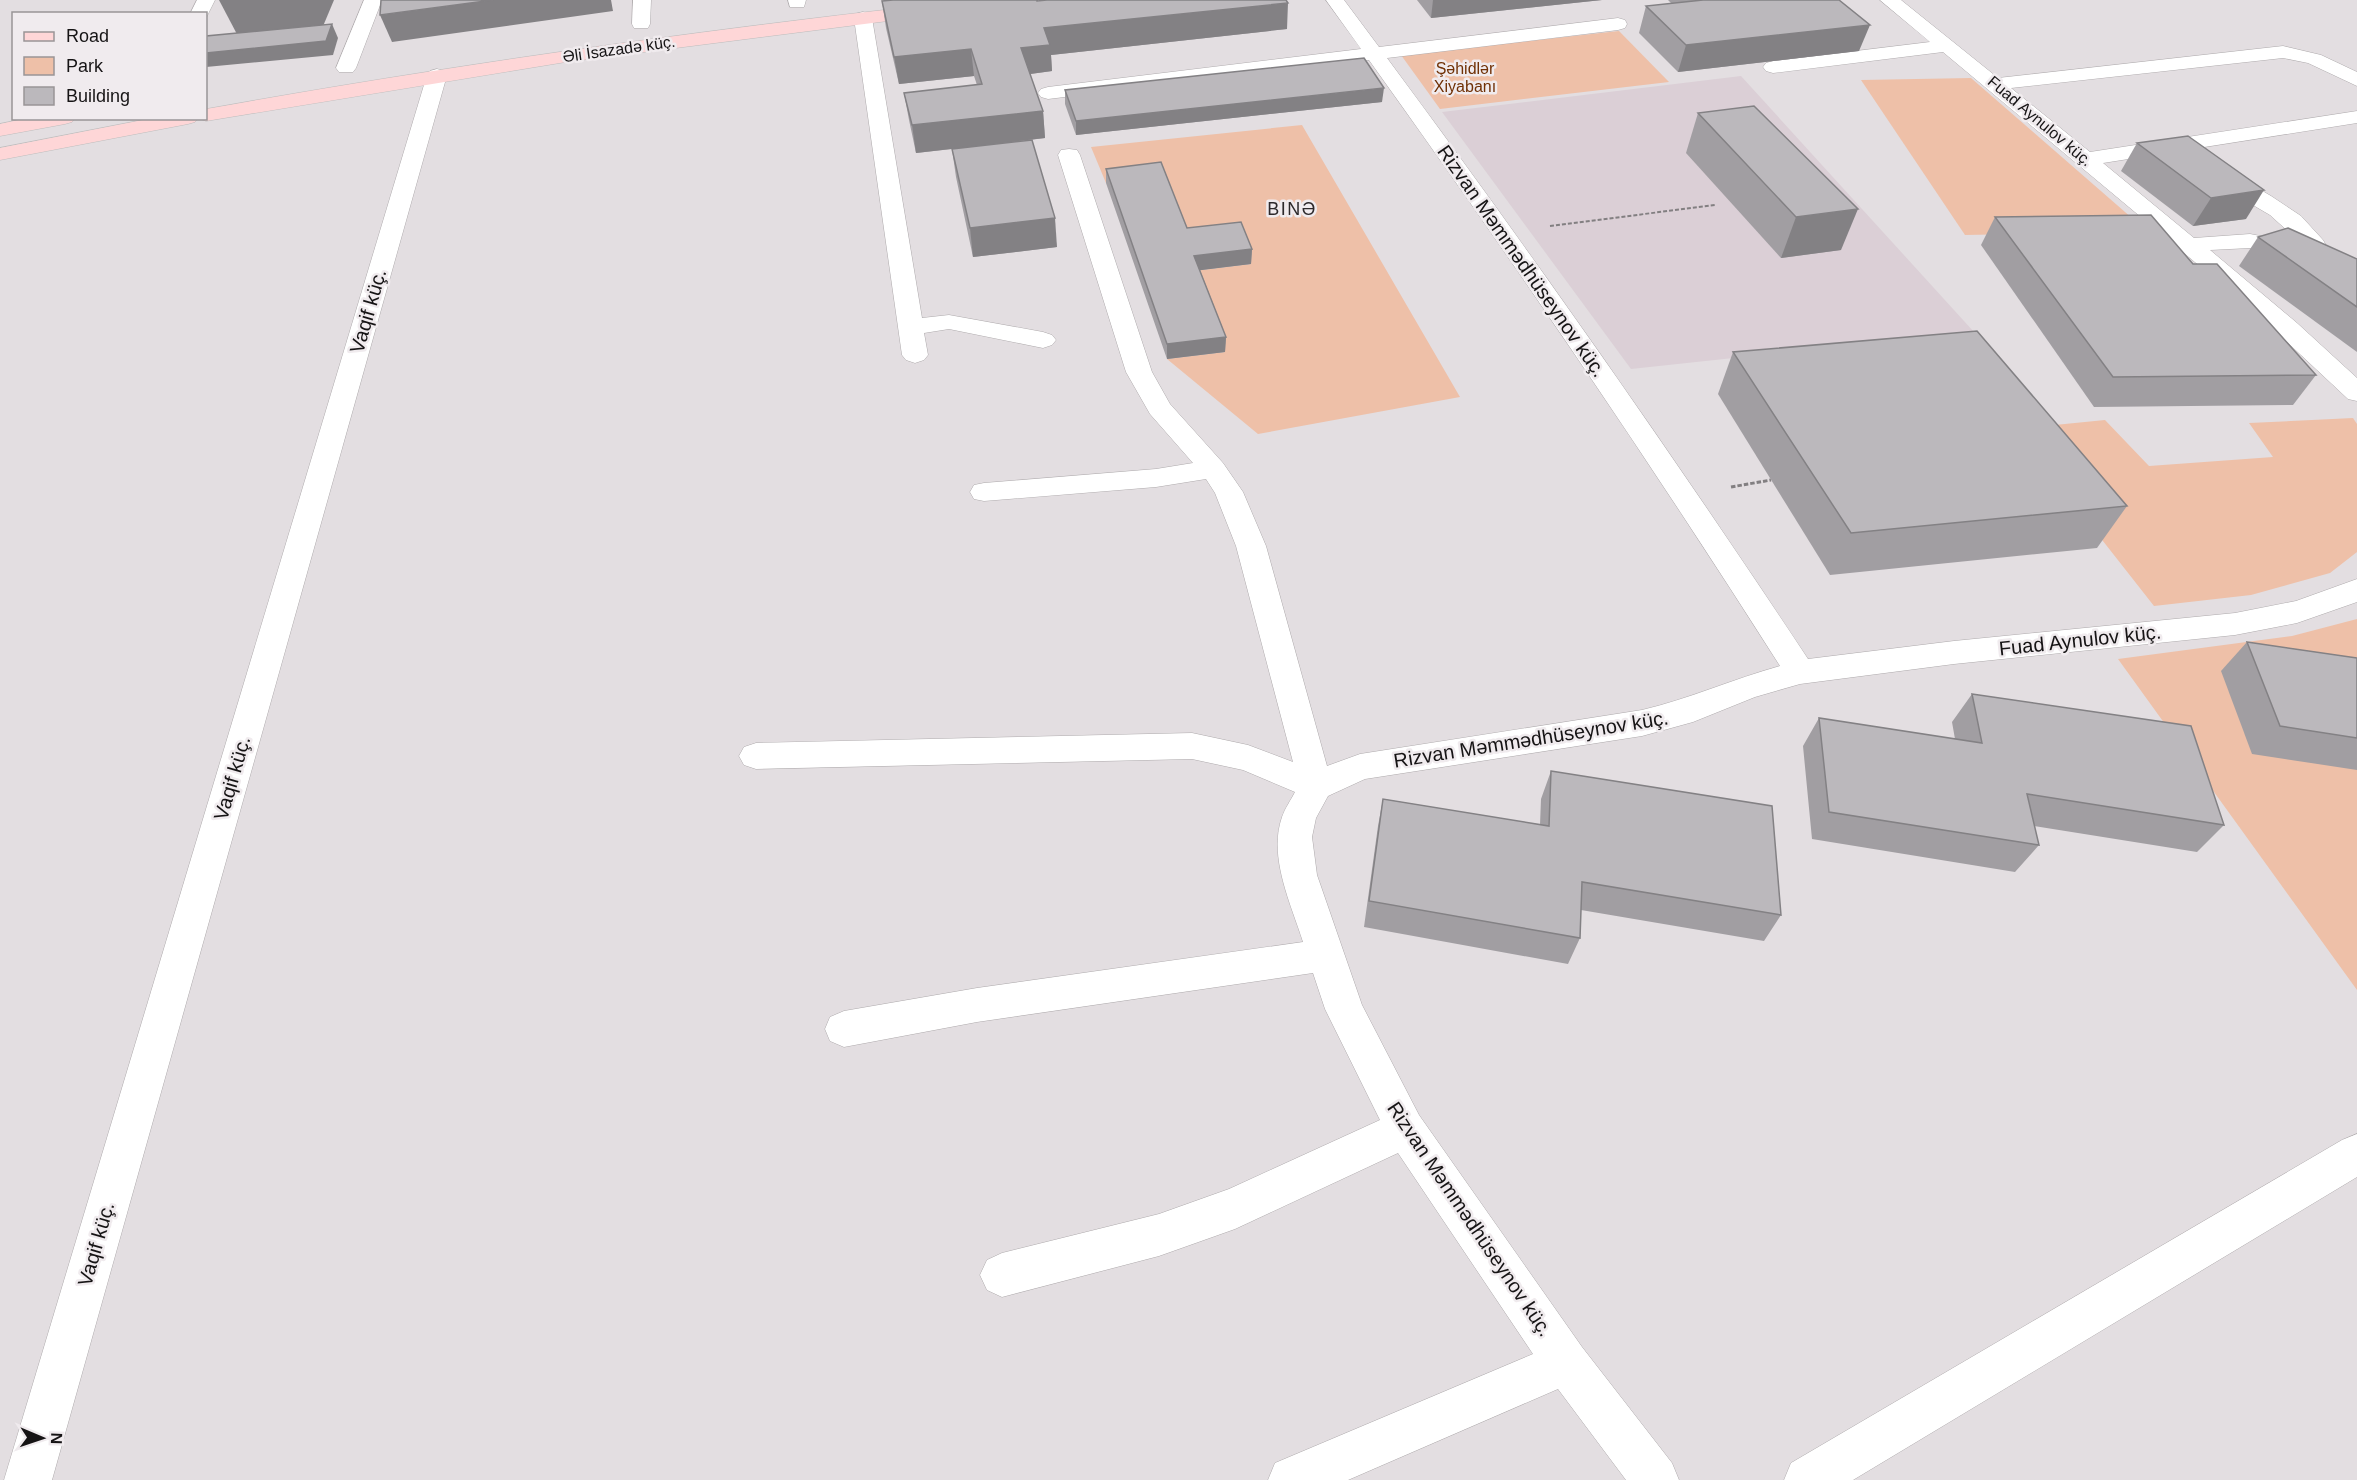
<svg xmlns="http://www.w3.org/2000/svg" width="2357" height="1480" font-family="Helvetica,sans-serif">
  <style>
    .built { fill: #dbcfd6 }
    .green { fill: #eec0a8 }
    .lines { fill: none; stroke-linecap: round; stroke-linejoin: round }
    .minor-casing { stroke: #aeaaac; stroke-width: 1 }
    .major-casing { stroke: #bebdbd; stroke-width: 1 }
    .path-far1 { stroke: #827f81; stroke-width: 2; stroke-dasharray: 4 2; stroke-linecap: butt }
    .path { stroke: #827f81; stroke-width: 3; stroke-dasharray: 4.5 2; stroke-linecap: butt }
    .minor { fill: #fff; fill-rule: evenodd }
    .major { fill: #fed6d7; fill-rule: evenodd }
    .wall { fill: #a19ea2 }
    .shaded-wall { fill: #838184 }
    .building { fill: #bbb8bc; stroke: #838184; stroke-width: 1.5 }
    .labels { text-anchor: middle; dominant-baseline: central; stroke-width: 5; stroke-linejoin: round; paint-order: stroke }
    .far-street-label { font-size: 16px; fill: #161415; stroke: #f0ebee }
    .far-park-label { font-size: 16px; fill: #703106; stroke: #f0ebee }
    .far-quarter-label { font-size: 18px; letter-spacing: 1.5px; fill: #2d292b; stroke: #f0ebee }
    .street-label { font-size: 20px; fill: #161415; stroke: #f0ebee }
  </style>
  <rect width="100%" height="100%" fill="#e3dee1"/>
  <path class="built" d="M1741,76L1974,332L1631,369L1442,112Z"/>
  <g class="green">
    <path d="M1619,31L1669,82L1440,109L1401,55Z"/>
    <path d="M1971,78L2148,232L1965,235L1861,80Z"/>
    <path d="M1302,125L1460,397L1258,434L1167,359L1225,352L1194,271L1251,264L1187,243L1161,177L1106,183L1091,147Z"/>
    <path d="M2353,418L2357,424V552L2330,573L2251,595L2154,606L2015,429L2105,420L2149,466L2273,457L2249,423Z"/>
    <path d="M2357,619V990L2118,659L2292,636Z"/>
  </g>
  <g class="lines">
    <g class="minor-casing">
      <g id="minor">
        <path d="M197,0H215L206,18V14H190Z"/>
        <path d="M364,0H382L356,68L353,72H339L336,68Z"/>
        <path d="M633,0H651L650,24L648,28H634L632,24Z"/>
        <path d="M788,0H806L804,7H790Z"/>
        <path d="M1326,0H1344L1379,47L1618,18L1625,20L1627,24L1625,28L1618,30L1387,58C1533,255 1673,455 1808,659L1954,641L2235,613L2296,601L2357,579V602L2297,623L2235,635L1954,664L1800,684L1755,697L1693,722L1642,736L1365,779L1328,796L1316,818L1312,837L1317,875L1362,1005L1419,1115L1582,1347L1672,1463L1679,1480H1626L1558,1389L1348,1480H1268L1275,1463L1533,1354L1398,1153L1235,1229L1159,1256L1002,1297L987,1290L980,1275L987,1260L1002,1253L1159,1214L1229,1189L1380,1120L1325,1009L1313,973L977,1022L844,1047L830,1041L825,1029L830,1017L844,1011L977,988L1303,942C1291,904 1268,857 1282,817C1285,808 1291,800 1295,792L1243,770L1192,759L756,769L744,765L739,756L744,747L756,743L1192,733L1248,745L1293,762L1236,546L1215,493L1206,479L1156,487L984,501L974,499L970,492L974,485L984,483L1156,469L1193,463L1150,414L1126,372L1058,155L1061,150L1069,149L1077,150L1080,155L1152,372L1170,404L1223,463L1243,492L1266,546L1327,766L1360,754L1642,710C1689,699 1733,679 1780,666C1649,460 1511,258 1369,60L1048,99L1041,97L1038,93L1041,89L1048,87L1361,49Z"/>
        <path d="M1880,0H1901L1998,78L2283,46L2321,55L2357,72V86L2308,63L2283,58L2011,88L2090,152L2357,111V123L2103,163L2194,238L2250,234L2302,244L2270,215L2212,181L2209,176L2212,171L2220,169L2228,171L2271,196L2301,216L2323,240L2331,254L2357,264V280L2277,251L2250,248L2210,250L2297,323L2357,378V401L2348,399L2256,313L1943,52L1773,73L1766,71L1763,67L1766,63L1773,61L1930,42Z"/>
        <path d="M863,12L870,14L872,18L922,318L949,315L1043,332L1052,335L1056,340L1052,345L1043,348L949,329L924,333L928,355L924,360L915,363L906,360L902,355L854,18L856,14Z"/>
        <path d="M437,69L444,71L447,75L52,1480H4L427,75L430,71Z"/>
        <path d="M2357,1134V1177L1853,1480H1784L1791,1463L2342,1140Z"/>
      </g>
    </g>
    <g class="major-casing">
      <g id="major">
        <path d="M928,5L935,7L937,11L935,15L566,62L206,121L198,118H206V109C446,66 686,32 928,5Z"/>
        <path d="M28,118H75L72,122L65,124L0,136V124Z"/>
        <path d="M153,118H198L195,122L188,124L0,160V148Z"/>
      </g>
    </g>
    <path class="path-far1" d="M1550,226L1715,205"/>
    <path class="path" d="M1731,487L1771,480"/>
    <use href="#minor" class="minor"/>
    <use href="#major" class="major"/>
  </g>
  <g class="wall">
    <path d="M1417,0H1602L1431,18Z"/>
    <path d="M1668,0H1839L1859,51L1678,72L1639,33L1646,6L1672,4Z"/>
    <path d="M882,1H1037L1287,29L1051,55L1052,71L1030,74L1043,111L1045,138L973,147L1057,247L973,257L956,177L952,149L916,153L909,120L904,93L977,85L974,76L899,84L886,28Z"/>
    <path d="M1065,90L1382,102L1076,135L1065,104Z"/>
    <path d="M1698,113L1841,250L1781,258L1686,153Z"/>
    <path d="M2137,143L2246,219L2193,226L2121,171Z"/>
    <path d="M1106,169L1187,228L1252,249L1251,264L1200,270L1226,337L1225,352L1167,359L1106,183Z"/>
    <path d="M1995,217L2193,264L2316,375L2293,405L2094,407L1981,245Z"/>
    <path d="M2258,237L2357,259V352L2239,266Z"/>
    <path d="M1733,352L2127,506L2097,548L1830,575L1718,394Z"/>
    <path d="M2247,642L2357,658V770L2252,754L2221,671Z"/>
    <path d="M1972,694L2224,825L2197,852L2034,826L2039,845L2015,872L1812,839L1803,746L1819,718L1955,739L1952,722Z"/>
    <path d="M1551,771L1781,915L1764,941L1581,910L1580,938L1568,964L1364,927L1378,826L1383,799L1540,825L1541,799Z"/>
  </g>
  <g class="shaded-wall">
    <path d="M219,0H334L321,31L239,38Z"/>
    <path d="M493,0H611L613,11L392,42L380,15Z"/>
    <path d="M1433,0H1602L1431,18Z"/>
    <path d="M1288,3L1287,29L1051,55L1052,71L1023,75L1021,48L1044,28Z"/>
    <path d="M332,24L338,38L333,55L206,67V53Z"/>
    <path d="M1870,25L1859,51L1678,72L1686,45Z"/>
    <path d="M971,49L974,76L899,84L894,57Z"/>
    <path d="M1384,88L1382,102L1076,135V121Z"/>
    <path d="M1043,111L1045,138L916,153L912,125Z"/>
    <path d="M2264,190L2246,219L2193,226L2211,198Z"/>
    <path d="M1858,209L1841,250L1781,258L1796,217Z"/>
    <path d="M1055,218L1057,247L973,257L970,228Z"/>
    <path d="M1252,249L1251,264L1194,271V256Z"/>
    <path d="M1226,337L1225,352L1167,359V344Z"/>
  </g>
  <g class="building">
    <path d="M381,0H493L380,15Z"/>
    <path d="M893,0H1037V1L1047,0H1286L1288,3L1044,28L1050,45L1021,48L1043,111L912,125L904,93L982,84L971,49L894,57L882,1Z"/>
    <path d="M1703,0H1839L1870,25L1686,45L1646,6Z"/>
    <path d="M332,24L326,41L206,53V36Z"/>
    <path d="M1364,58L1384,88L1076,121L1065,90Z"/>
    <path d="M1754,106L1858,209L1796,217L1698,113Z"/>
    <path d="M2188,136L2264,190L2211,198L2137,143Z"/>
    <path d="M1032,140L1055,218L970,228L952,149Z"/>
    <path d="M1161,162L1187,228L1241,222L1252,249L1194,256L1226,337L1167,344L1106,169Z"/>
    <path d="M2151,215L2193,264H2217L2316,375L2113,377L1995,217Z"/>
    <path d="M2288,228L2357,259V307L2258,237Z"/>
    <path d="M1977,331L2127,506L1851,533L1733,352Z"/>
    <path d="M2247,642L2357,658V738L2280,726Z"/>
    <path d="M1972,694L2191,726L2224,825L2027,794L2039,845L1829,812L1819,718L1982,743Z"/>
    <path d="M1551,771L1772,806L1781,915L1582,882L1580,938L1369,901L1383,799L1549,826Z"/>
  </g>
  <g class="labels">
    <g class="far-street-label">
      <text transform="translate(619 49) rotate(-8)">Əli İsazadə küç.</text>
      <text transform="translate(2040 121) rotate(40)">Fuad Aynulov küç.</text>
    </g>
    <g class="far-park-label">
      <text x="1465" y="68">Şəhidlər<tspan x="1465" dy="18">Xiyabanı</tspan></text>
    </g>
    <g class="far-quarter-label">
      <text x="1292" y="209">BINƏ</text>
    </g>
    <g class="street-label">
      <text transform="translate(1522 261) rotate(55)">Rizvan Məmmədhüseynov küç.</text>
      <text transform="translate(368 311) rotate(-74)">Vaqif küç.</text>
      <text transform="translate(2080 640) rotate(-6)">Fuad Aynulov küç.</text>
      <text transform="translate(1531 739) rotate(-9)">Rizvan Məmmədhüseynov küç.</text>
      <text transform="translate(232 778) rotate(-74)">Vaqif küç.</text>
      <text transform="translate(1470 1219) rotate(56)">Rizvan Məmmədhüseynov küç.</text>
      <text transform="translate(96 1244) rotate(-74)">Vaqif küç.</text>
    </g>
  </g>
  <rect x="12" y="12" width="195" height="108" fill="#f0ebee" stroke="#999597" stroke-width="1.5"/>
  <rect x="24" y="32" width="30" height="9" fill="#fed6d7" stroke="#999597" stroke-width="1.5"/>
  <text x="66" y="42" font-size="18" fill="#161415">Road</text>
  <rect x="24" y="57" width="30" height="18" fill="#eec0a8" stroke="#999597" stroke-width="1.5"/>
  <text x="66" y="72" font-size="18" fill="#161415">Park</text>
  <rect x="24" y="87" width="30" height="18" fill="#bbb8bc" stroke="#999597" stroke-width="1.5"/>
  <text x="66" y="102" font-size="18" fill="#161415">Building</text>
  <g transform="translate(42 1438) rotate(92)" stroke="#f0ebee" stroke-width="4.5" paint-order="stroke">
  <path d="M0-4.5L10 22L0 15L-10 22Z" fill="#161415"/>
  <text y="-9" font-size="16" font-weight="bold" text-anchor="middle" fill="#161415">N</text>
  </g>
</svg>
